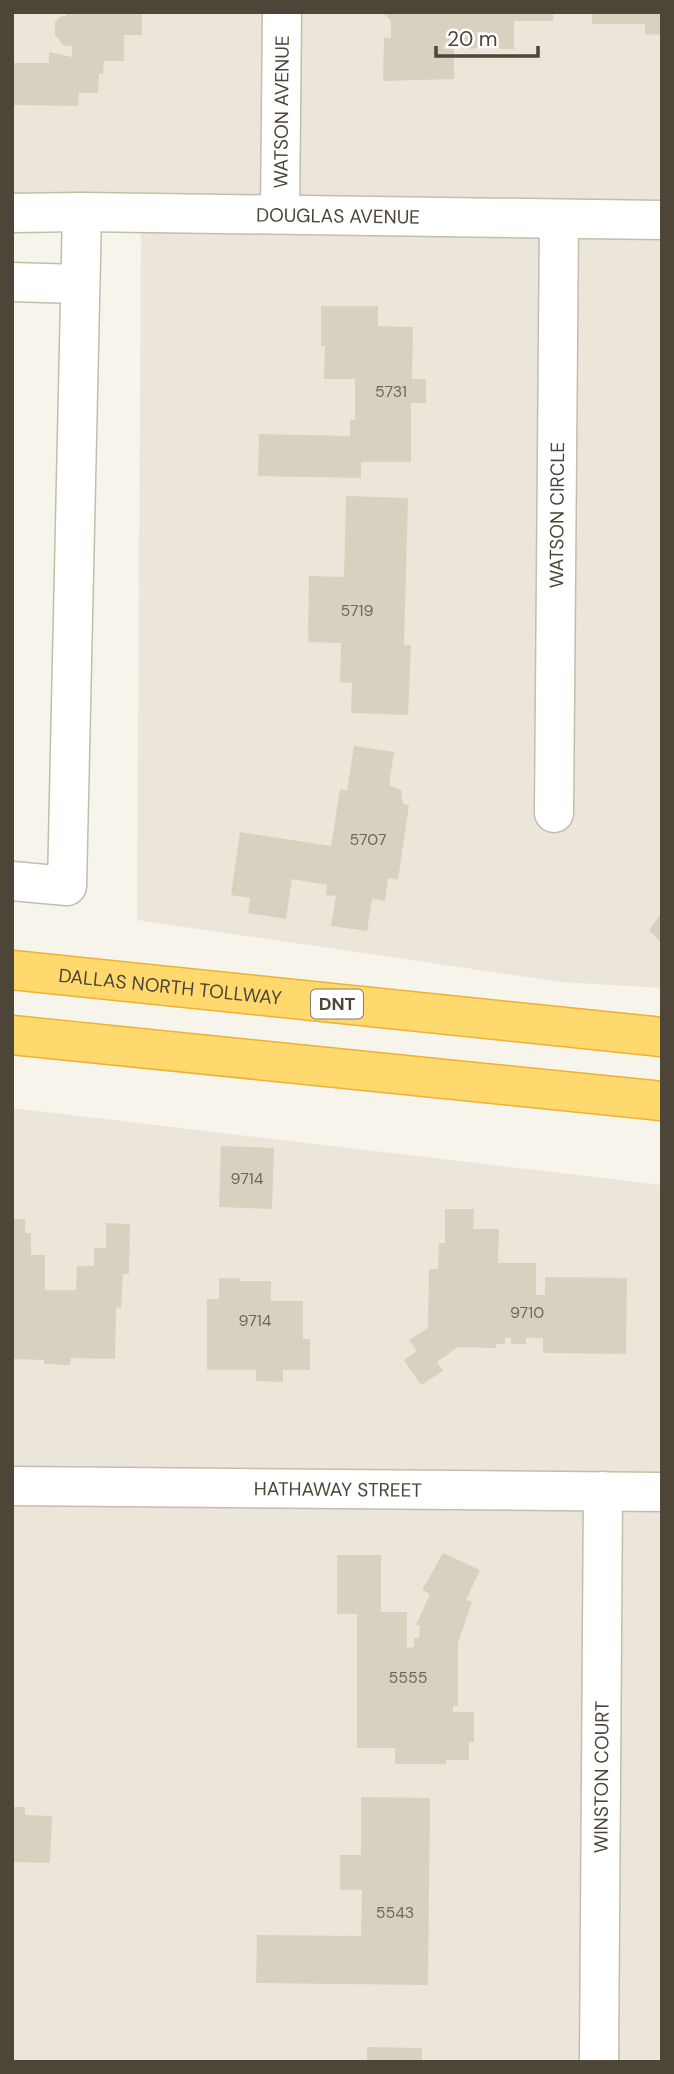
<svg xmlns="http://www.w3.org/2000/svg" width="674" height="2074" font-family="'DM Sans',sans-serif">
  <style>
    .residential { fill: #ebe6d9 }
    .building { fill: #d9d1bf }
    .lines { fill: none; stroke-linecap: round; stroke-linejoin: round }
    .minor-casing { stroke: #c3bdac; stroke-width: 41 }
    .highway-casing { stroke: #eab332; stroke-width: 41 }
    .minor { stroke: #fff; stroke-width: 38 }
    .highway { stroke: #ffd96d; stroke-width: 38 }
    .labels { text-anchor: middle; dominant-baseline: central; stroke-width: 6; stroke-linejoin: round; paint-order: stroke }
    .number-label { font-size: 16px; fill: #6f685a }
    .shield { fill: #fff; stroke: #827d74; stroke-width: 2 }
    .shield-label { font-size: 18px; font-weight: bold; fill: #4c4538 }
    .street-label { font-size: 19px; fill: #4c4538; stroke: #fff }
  </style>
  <rect width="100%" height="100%" fill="#f6f4eb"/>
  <g class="residential">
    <path d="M12,12H662V988L561,982L137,920L141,225L12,223Z"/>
    <path d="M12,1108L662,1185V2062H12Z"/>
  </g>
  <g class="building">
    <path d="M66,12H142V35H124V61H104L103,74H99L98,93H79L78,106L12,105V63H49V52L72,57V46H64L55,35V22L61,16H66Z"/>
    <path d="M382,12H553V21H514V49L454,48V79L383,81L384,38H391V21Z"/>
    <path d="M592,12H662V35L645,34V24H592Z"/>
    <path d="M321,306H378V326L413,327L412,379H426V403H411V462H361V478L258,476L259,434L350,436V420H355V379H324L325,346H321Z"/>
    <path d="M346,496L408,498L404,645H411L408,715L351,713L352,683L340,682L341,643L308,642L309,576L344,577Z"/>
    <path d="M354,746L394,752L389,785L401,790L403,804L409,805L398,880L388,878L385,901L372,899L367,931L331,926L336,896L326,895L327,885L292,879L286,919L248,913L250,898L231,895L240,832L331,846L340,789L347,791Z"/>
    <path d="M662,912V944L649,930Z"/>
    <path d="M221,1146L274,1148L272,1209L219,1207Z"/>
    <path d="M445,1209H474L473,1229H499L498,1263H536V1295H545V1277L627,1278L626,1354L543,1353V1338H526V1344H511V1338H505V1344H496V1348L458,1347L437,1362L443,1371L421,1385L404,1360L417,1351L409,1340L428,1328L429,1269H438L439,1243H445Z"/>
    <path d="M12,1219H25V1233H31V1255H45V1290H76L77,1266H94V1248H106V1223L130,1224L129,1274H123L121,1308L116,1307L115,1359L71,1358L70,1365L44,1364V1360L12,1359Z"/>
    <path d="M219,1278H240V1281H271V1301H303V1339H310V1370H283V1382L256,1381V1370H207V1299H219Z"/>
    <path d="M443,1553L480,1570L466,1600L472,1602L458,1643V1706H453V1712H474V1742H469V1760H446V1764H395V1748H357V1614H337V1555H381V1612H407V1648L414,1647V1638H419L420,1626L416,1625L430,1594L422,1590Z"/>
    <path d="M361,1797L430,1798L428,1985L256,1983L257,1935L361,1936L362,1890H340V1855H361Z"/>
    <path d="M12,1807H25V1815L52,1816L50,1863L12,1862Z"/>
    <path d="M367,2047L422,2048V2062H367Z"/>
  </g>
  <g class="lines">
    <g class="minor-casing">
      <g id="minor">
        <path id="s1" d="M12,213L82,212L662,220"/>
        <path id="s2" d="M280,214L282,12"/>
        <path d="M12,282L79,284"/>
        <path id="s3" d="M554,813L559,220"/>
        <path d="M12,881L67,886L82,212"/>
        <path id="s4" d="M12,1486L662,1492"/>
        <path id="s5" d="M599,2062L603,1491"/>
      </g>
    </g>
    <g class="highway-casing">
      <g id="highway">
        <path id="s6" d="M12,970L662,1037"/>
        <path d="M12,1035L662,1101"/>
      </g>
    </g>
    <use href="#minor" class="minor"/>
    <use href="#highway" class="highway"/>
  </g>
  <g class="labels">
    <g class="number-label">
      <text x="391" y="391">5731</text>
      <text x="357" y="610">5719</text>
      <text x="368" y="839">5707</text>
      <text x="247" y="1178">9714</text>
      <text x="527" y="1312">9710</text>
      <text x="255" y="1320">9714</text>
      <text x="408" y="1677">5555</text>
      <text x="395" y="1912">5543</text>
    </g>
    <rect class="shield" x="311" y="989.5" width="52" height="29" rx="5"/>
    <g class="shield-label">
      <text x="337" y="1004">DNT</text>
    </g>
    <g class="street-label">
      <text stroke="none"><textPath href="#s2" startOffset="102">WATSON AVENUE</textPath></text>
      <text stroke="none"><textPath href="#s1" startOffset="326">DOUGLAS AVENUE</textPath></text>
      <text stroke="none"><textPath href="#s3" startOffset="298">WATSON CIRCLE</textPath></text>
      <text stroke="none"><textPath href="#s6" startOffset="159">DALLAS NORTH TOLLWAY</textPath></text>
      <text stroke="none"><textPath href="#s4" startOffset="326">HATHAWAY STREET</textPath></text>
      <text stroke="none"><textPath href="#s5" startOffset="285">WINSTON COURT</textPath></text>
    </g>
  </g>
  <rect width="674" height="2074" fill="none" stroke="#4c4538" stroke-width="28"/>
  <path d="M436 46v10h102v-10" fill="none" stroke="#4c4538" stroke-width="3.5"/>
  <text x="447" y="46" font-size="21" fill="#4c4538" stroke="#ffffff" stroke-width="5" paint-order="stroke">20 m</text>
</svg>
